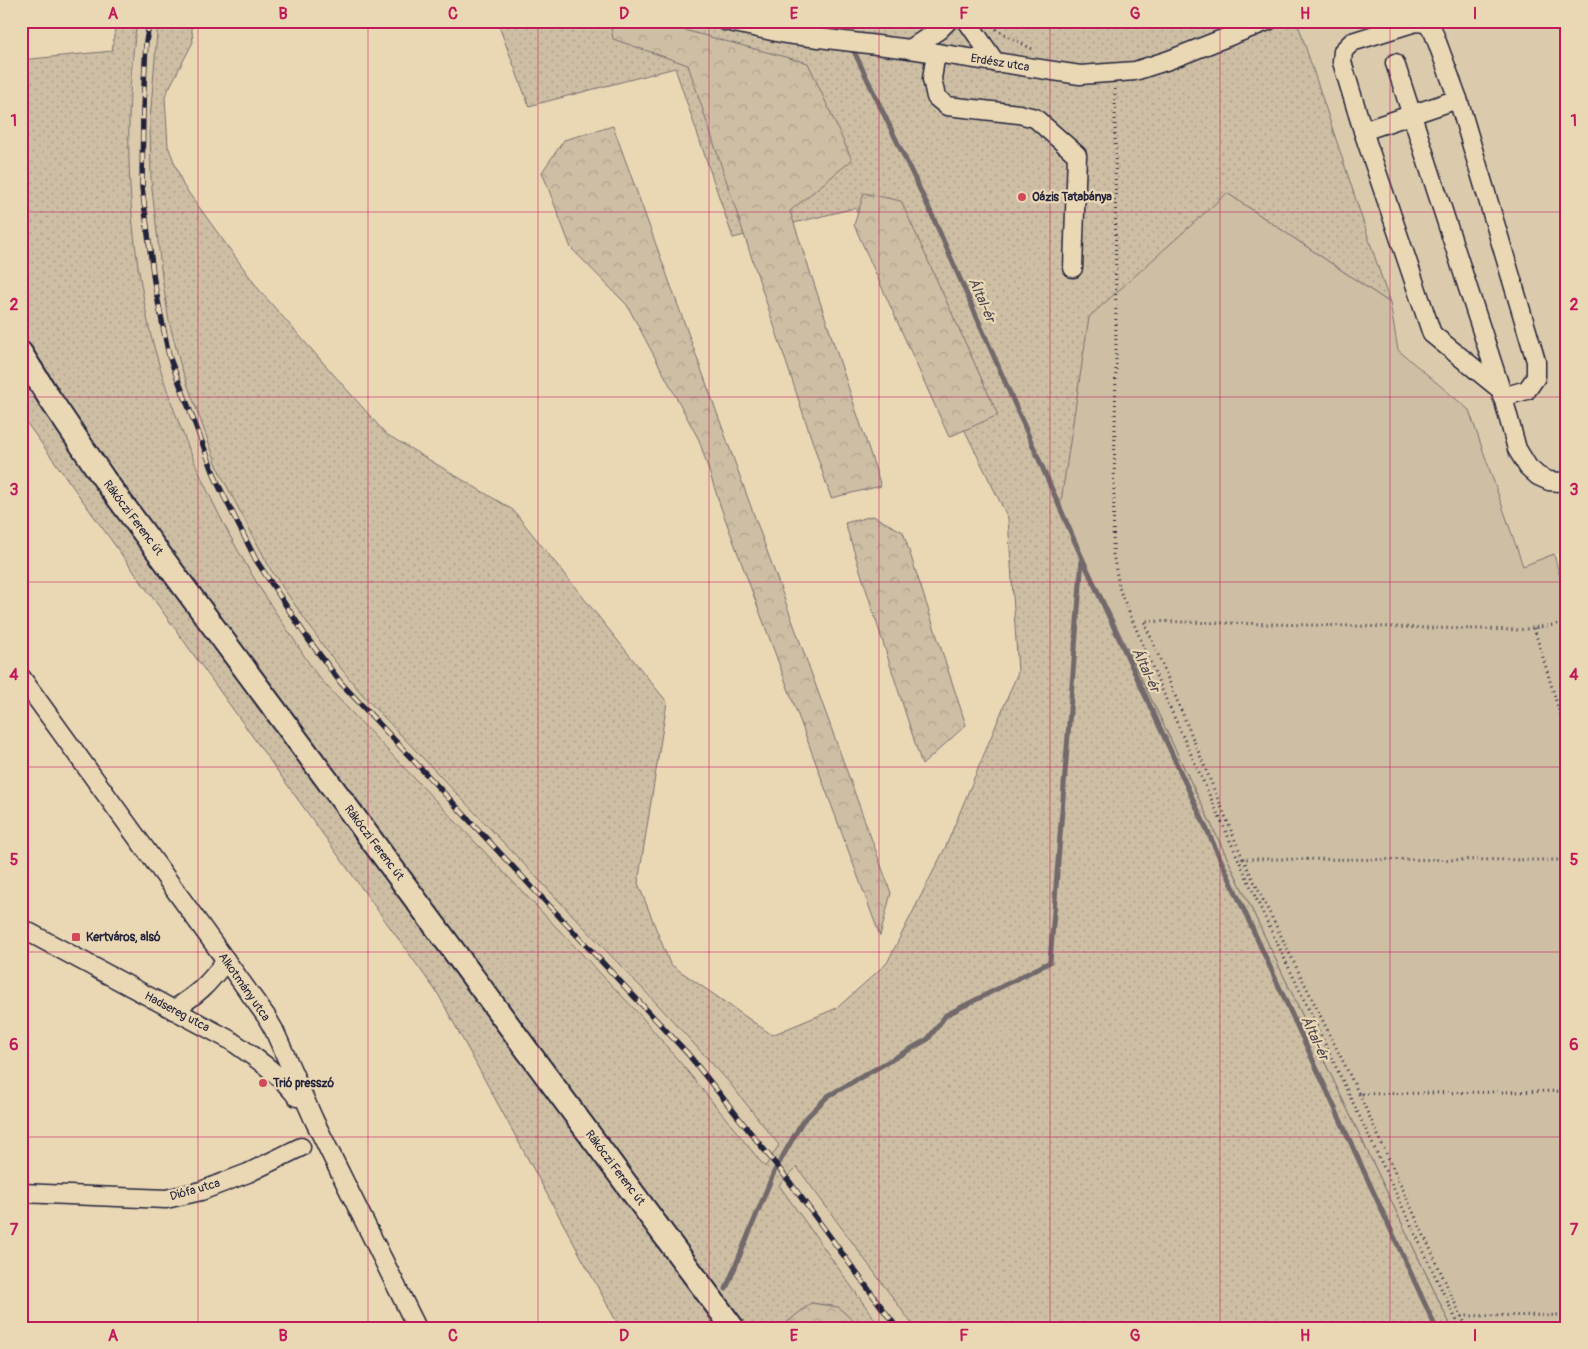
<svg xmlns="http://www.w3.org/2000/svg" width="1588" height="1349" font-family="Pangolin,sans-serif">
  <style>
    .built { fill: #dbcaac }
    .grass { fill: url(#grass-dots); stroke: #787070 }
    .forest { fill: url(#forest-crowns); stroke: #787070 }
    .green { fill: #cdbea4; stroke: #787070 }
    .lines { fill: none; stroke-linecap: round; stroke-linejoin: round }
    .stream { stroke: #71696b; stroke-width: 5 }
    .minor-casing { stroke: #22223b; stroke-width: 21 }
    .major-casing { stroke: #22223b; stroke-width: 26 }
    .path { stroke: #22223b; stroke-width: 3; stroke-dasharray: 1 4; stroke-linecap: butt }
    .minor { stroke: #ead8b5; stroke-width: 18 }
    .major { stroke: #ead8b5; stroke-width: 22 }
    .rail-casing { stroke: #22223b; stroke-width: 5.5 }
    .rail { stroke: #ead8b5; stroke-width: 4; stroke-dasharray: 11; stroke-linecap: butt }
    .grid { fill: none; stroke: #c2185b; stroke-width: 1; stroke-opacity: 0.55 }
    .poi-dot { fill: #d1495b; stroke: #ead8b5; stroke-width: 2 }
    .labels { text-anchor: middle; dominant-baseline: central; stroke-width: 4.5; stroke-linejoin: round; paint-order: stroke }
    .street-label { font-size: 12px; fill: #22223b; stroke: #ead8b5 }
    .poi-label { font-size: 12px; font-weight: bold; fill: #22223b; stroke: #ead8b5; text-anchor: start }
    .water-label { font-size: 14px; font-style: italic; fill: #4a4653; stroke: #ead8b5 }
    .neatline { fill: none; stroke: #c2185b; stroke-width: 2 }
    .grid-label { font-size: 16px; text-anchor: middle; font-weight: bold; fill: #c2185b }
  </style>
  <defs>
    <pattern id="grass-dots" width="8" height="8" patternUnits="userSpaceOnUse" patternTransform="scale(1.25)"><rect width="8" height="8" fill="#cdbea4"/><path d="M2 2h.1M6 6h.1" fill="none" stroke="#b0a38e" stroke-width="1.8" stroke-linecap="round"/></pattern>
    <pattern id="forest-crowns" width="20" height="18" patternUnits="userSpaceOnUse" patternTransform="scale(1.25)"><rect width="20" height="18" fill="#cdbea4"/><path d="M2 6a3 3 0 1 1 6 0M12 15a3 3 0 1 1 6 0" fill="none" stroke="#b0a38e"/></pattern>
  </defs>
  <rect width="100%" height="100%" fill="#ead8b5"/>
  <filter id="ink" filterUnits="userSpaceOnUse"><feTurbulence type="fractalNoise" baseFrequency=".02" numOctaves="2"/><feDisplacementMap in="SourceGraphic" scale="10" xChannelSelector="R" yChannelSelector="G"/><feConvolveMatrix kernelMatrix="1 2 1 2 8 2 1 2 1" color-interpolation-filters="sRGB"/></filter>
  <g filter="url(#ink)">
    <g class="built">
      <path d="M137,21H158L150,120L151,180L162,277L169,321L181,367L220,473L271,570L325,650L361,693L659,1006L728,1081L779,1145L765,1167L689,1073L641,1016L354,715L319,676L265,599L242,559L221,519L182,432L153,346L144,301L136,253L129,178V122Z"/>
      <path d="M1297,21H1567V550L1524,567L1469,410L1398,350L1390,303Z"/>
      <path d="M797,1167L915,1328H881L779,1185Z"/>
    </g>
    <path class="grass" d="M116,21H137C125,109 126,197 141,284C145,305 148,327 154,347C183,451 231,550 293,638C301,651 309,664 318,676C329,689 342,702 354,715L641,1016L689,1073L765,1167L779,1145L728,1081L659,1006L361,693L326,650L271,570L220,473L181,367L169,321L162,277L151,180L150,120L158,21H191L193,42L165,96L168,146L183,185L260,291L386,434L513,510L667,702L638,883L670,964L772,1035L837,1008L887,963L946,846L1018,672L1008,518L855,208L733,238L675,68L529,106L497,21H1297L1390,303L1227,193L1060,508L1452,1328H915L797,1167L779,1185L881,1328H861L838,1307L811,1303L780,1328H620L438,994L21,415V60L112,51Z"/>
    <g class="forest">
      <path d="M610,21H650L808,63L852,160L790,211L881,486L831,498L688,65L613,39Z"/>
      <path d="M613,126L891,893L880,936L720,505L699,440L627,305L571,248L542,172L564,140Z"/>
      <path d="M864,193L901,201L998,415L949,437L854,225Z"/>
      <path d="M873,516L903,532L966,725L922,765L845,523Z"/>
      <path d="M811,1303L838,1307L861,1328H780Z"/>
    </g>
    <path class="green" d="M1227,193L1390,303L1398,350L1469,410L1523,566L1554,554L1567,604V1328H1452L1060,508L1089,317Z"/>
    <g class="lines">
      <g class="stream">
        <path d="M839,21L847,38"/>
        <path d="M851,45L933,217L1082,558L1436,1328"/>
        <path d="M726,1289L774,1172L802,1122L828,1096L928,1039L946,1015L1050,962L1082,559"/>
        <path d="M707,1328L709,1326"/>
      </g>
      <g class="minor-casing">
        <g id="minor">
          <path d="M725,21L786,34L910,49L1080,75L1135,71L1169,60L1268,21"/>
          <path d="M967,21L996,63"/>
          <path d="M910,49L939,30L948,21"/>
          <path d="M936,53L932,79L936,97L947,106L1019,114L1035,118L1077,155L1073,268"/>
          <path d="M1395,63L1501,390L1517,449L1528,467L1538,476L1549,481L1560,482L1567,481"/>
          <path d="M1363,131L1458,99"/>
          <path d="M1501,390L1432,334L1363,131L1342,62L1343,51L1352,42L1416,22L1426,23L1433,31L1458,99L1536,361V377L1527,390L1502,397"/>
          <path d="M21,677L266,1016L274,1030L314,1120L417,1328"/>
          <path d="M21,928L230,1040C254,1057 279,1073 297,1097"/>
          <path d="M173,1010C198,994 209,984 226,960"/>
          <path d="M21,1193L166,1199L201,1191L248,1173L301,1147"/>
        </g>
      </g>
      <g class="major-casing">
        <path id="major" d="M21,353L50,399L104,479L733,1328"/>
      </g>
      <g class="path">
        <path d="M990,21L997,30L1034,50"/>
        <path d="M1115,89L1116,364L1113,554L1120,591L1166,699L1260,907L1460,1328"/>
        <path d="M1567,623L1519,630L1144,621L1243,859L1567,860"/>
        <path d="M1534,628L1567,737"/>
        <path d="M1243,859L1359,1094L1567,1091"/>
        <path d="M1359,1094L1461,1316L1567,1315"/>
        <path d="M1461,1316L1467,1328"/>
      </g>
      <use href="#minor" class="minor"/>
      <use href="#major" class="major"/>
      <g class="rail-casing">
        <path id="rail" d="M150,21L146,41L143,109L142,187L154,281L169,356L218,484L256,560L308,639L341,683L688,1054L789,1181L897,1328"/>
      </g>
      <use href="#rail" class="rail"/>
    </g>
  </g>
  <path class="grid" d="M198,21V1328M368,21V1328M538,21V1328M709,21V1328M879,21V1328M1050,21V1328M1220,21V1328M1390,21V1328M21,212H1567M21,397H1567M21,582H1567M21,767H1567M21,952H1567M21,1137H1567"/>
  <g class="poi-dot">
    <circle cx="1022" cy="197" r="5"/>
    <rect x="71" y="932" width="10" height="10" rx="2.5"/>
    <circle cx="263" cy="1083" r="5"/>
  </g>
  <g class="labels">
    <g class="street-label">
      <text transform="translate(1000 63) rotate(9)">Erdész utca</text>
      <text transform="translate(133 518) rotate(53)">Rákóczi Ferenc út</text>
      <text transform="translate(374 843) rotate(53)">Rákóczi Ferenc út</text>
      <text transform="translate(244 987) rotate(55)">Alkotmány utca</text>
      <text transform="translate(177 1012) rotate(28)">Hadsereg utca</text>
      <text transform="translate(615 1168) rotate(53)">Rákóczi Ferenc út</text>
      <text transform="translate(195 1190) rotate(-16)">Diófa utca</text>
    </g>
    <g class="poi-label">
      <text x="1032" y="197">Oázis Tatabánya</text>
      <text x="86" y="937">Kertváros, alsó</text>
      <text x="273" y="1083">Trió presszó</text>
    </g>
    <g class="water-label">
      <text transform="translate(982 300) rotate(66)">Által-ér</text>
      <text transform="translate(1146 670) rotate(65)">Által-ér</text>
      <text transform="translate(1315 1038) rotate(65)">Által-ér</text>
    </g>
  </g>
  <rect width="1588" height="1349" fill="none" stroke="#ead8b5" stroke-width="55"/>
  <rect x="28" y="28" width="1532" height="1294" class="neatline"/>
  <g class="grid-label">
    <text x="113" y="19">A</text>
    <text x="283" y="19">B</text>
    <text x="453" y="19">C</text>
    <text x="624" y="19">D</text>
    <text x="794" y="19">E</text>
    <text x="964" y="19">F</text>
    <text x="1135" y="19">G</text>
    <text x="1305" y="19">H</text>
    <text x="1475" y="19">I</text>
    <text x="14" y="126">1</text>
    <text x="1574" y="126">1</text>
    <text x="14" y="310">2</text>
    <text x="1574" y="310">2</text>
    <text x="14" y="495">3</text>
    <text x="1574" y="495">3</text>
    <text x="14" y="680">4</text>
    <text x="1574" y="680">4</text>
    <text x="14" y="865">5</text>
    <text x="1574" y="865">5</text>
    <text x="14" y="1050">6</text>
    <text x="1574" y="1050">6</text>
    <text x="14" y="1235">7</text>
    <text x="1574" y="1235">7</text>
    <text x="113" y="1341">A</text>
    <text x="283" y="1341">B</text>
    <text x="453" y="1341">C</text>
    <text x="624" y="1341">D</text>
    <text x="794" y="1341">E</text>
    <text x="964" y="1341">F</text>
    <text x="1135" y="1341">G</text>
    <text x="1305" y="1341">H</text>
    <text x="1475" y="1341">I</text>
  </g>
</svg>
